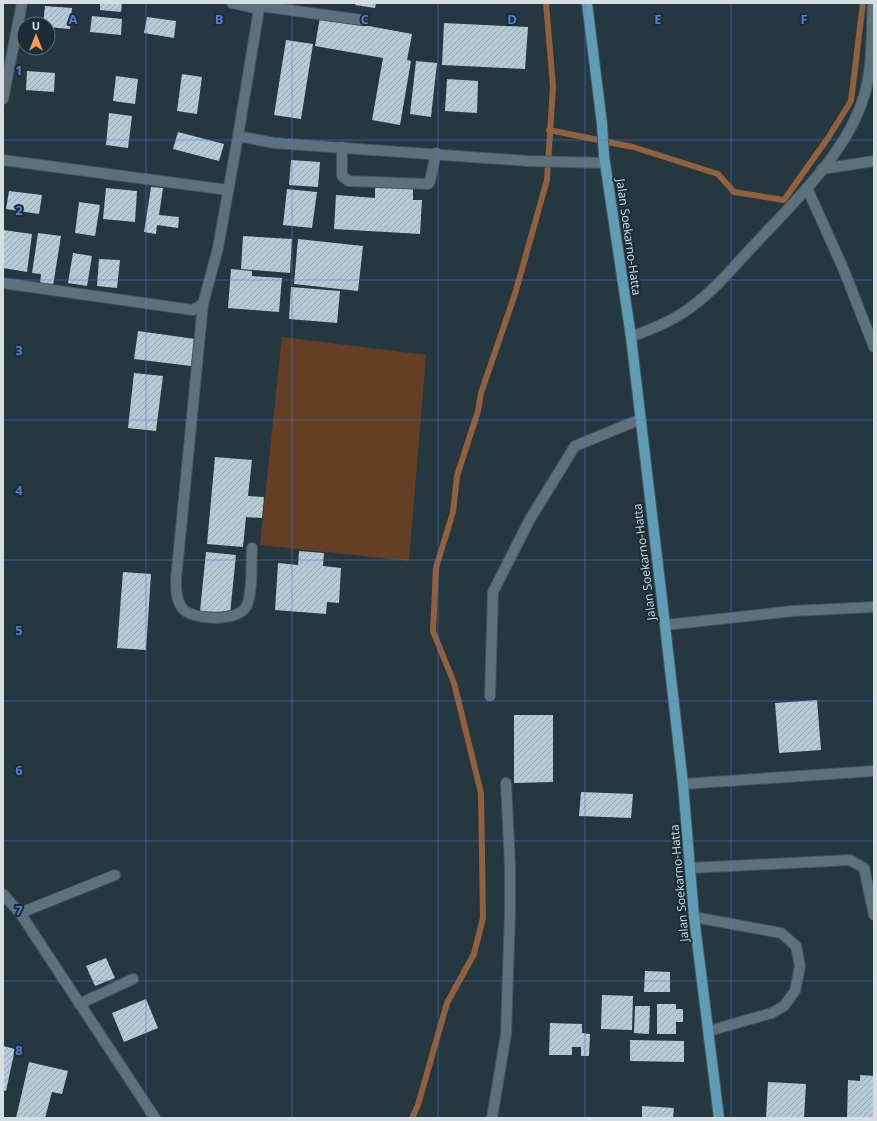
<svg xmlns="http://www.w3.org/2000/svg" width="877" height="1121" font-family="'Open Sans',sans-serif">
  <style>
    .grass { fill: #653f24 }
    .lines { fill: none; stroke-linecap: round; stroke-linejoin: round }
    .stream { stroke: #92603d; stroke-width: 6 }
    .building { fill: url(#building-hatch) }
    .minor-casing { stroke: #45545b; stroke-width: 12 }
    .major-casing { stroke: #45545b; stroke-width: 12 }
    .minor { stroke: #5d717a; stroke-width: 10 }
    .major { stroke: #5f9db7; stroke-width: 10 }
    .grid { fill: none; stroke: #547adc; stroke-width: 1; stroke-opacity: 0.55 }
    .labels { text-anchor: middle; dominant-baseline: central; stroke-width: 4; stroke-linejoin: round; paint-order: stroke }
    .street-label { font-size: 12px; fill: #d4dfe4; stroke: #1b2d35 }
    .grid-label { font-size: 13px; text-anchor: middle; font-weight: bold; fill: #547adc; stroke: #1b2d35; stroke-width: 4; stroke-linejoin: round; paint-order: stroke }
  </style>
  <defs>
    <pattern id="building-hatch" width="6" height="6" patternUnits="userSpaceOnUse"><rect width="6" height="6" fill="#b5cad4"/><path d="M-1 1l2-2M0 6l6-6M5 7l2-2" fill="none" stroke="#98a8b0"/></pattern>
  </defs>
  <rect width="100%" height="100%" fill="#25373f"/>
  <path class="grass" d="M282,337L426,355L409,561L260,545Z"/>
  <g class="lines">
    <g class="stream">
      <path d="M549,130L633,147L718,174L734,192L784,200L828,138L851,101L863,3"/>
      <path d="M412,1118L418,1105L447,1003L474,954L483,918L481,793L454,683L433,631L436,568L453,512L457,476L478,411L481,393L515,294L547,180L553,86L546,3"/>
    </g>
  </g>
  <g class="building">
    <path d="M100,3H122L121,12L100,10Z"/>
    <path d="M356,3H376L375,8L355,5Z"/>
    <path d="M45,6L72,8L70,29L48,27V24H43Z"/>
    <path d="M92,16L122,19L121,35L90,32Z"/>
    <path d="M147,17L176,21L174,38L144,33Z"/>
    <path d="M320,17L412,34L407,60L411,61L400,125L372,120L383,58L315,46Z"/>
    <path d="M444,23L528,27L525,69L442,65Z"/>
    <path d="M286,40L313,44L301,119L274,115Z"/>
    <path d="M416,61L437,63L431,117L410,114Z"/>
    <path d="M27,71L55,73L54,92L26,90Z"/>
    <path d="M182,74L202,77L197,114L177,111Z"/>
    <path d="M116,76L138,79L135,104L113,101Z"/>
    <path d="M447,79L478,81L477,113L445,111Z"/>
    <path d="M109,113L132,116L128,148L106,145Z"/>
    <path d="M178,132L224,144L219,161L173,149Z"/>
    <path d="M291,160L320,162L318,187L289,185Z"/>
    <path d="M375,186L413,187V200H422L420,234L334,229L336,195L375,198Z"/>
    <path d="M151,187L163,188L159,215L179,217L178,228L157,225L156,234L144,232Z"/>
    <path d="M106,188L137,191L135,222L103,219Z"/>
    <path d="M287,189L317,192L312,228L283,225Z"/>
    <path d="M9,191L42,195L39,214L6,209Z"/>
    <path d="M79,202L100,205L95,236L75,233Z"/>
    <path d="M3,230L32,234L27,272L3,268Z"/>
    <path d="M38,233L61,236L53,286L40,284L41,274L32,273Z"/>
    <path d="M243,236L292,239L290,273L241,269Z"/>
    <path d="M298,239L363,246L358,291L294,284Z"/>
    <path d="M73,253L92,256L87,286L68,283Z"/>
    <path d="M99,259L120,260L117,288L97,286Z"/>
    <path d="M231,269L252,271V276L282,278L279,312L228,308Z"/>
    <path d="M291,287L340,291L337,323L289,319Z"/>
    <path d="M138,331L195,339L191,366L134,359Z"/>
    <path d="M134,373L163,376L156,431L128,428Z"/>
    <path d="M215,457L252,460L248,496L264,497L262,518L246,517L243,547L207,544Z"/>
    <path d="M299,551L324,553L323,566L341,568L339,603L327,602L326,614L275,610L278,563L298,565Z"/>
    <path d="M206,552L236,555L230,614L200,611Z"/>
    <path d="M123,572L151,574L146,650L117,648Z"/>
    <path d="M817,700L821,750L779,753L775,703Z"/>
    <path d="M514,715H553V782L514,783Z"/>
    <path d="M581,792L633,794L631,818L579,816Z"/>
    <path d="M106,958L115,978L95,986L86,966Z"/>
    <path d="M645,971L670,972V992H644Z"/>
    <path d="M602,995L633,996L632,1030L601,1029Z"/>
    <path d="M146,999L158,1028L124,1042L112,1013Z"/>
    <path d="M657,1004H676V1009H683V1022H676V1034H657Z"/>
    <path d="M635,1006H650L649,1034L634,1033Z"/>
    <path d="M550,1023L582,1024V1033L590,1034L589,1056H581V1047H572V1055H549Z"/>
    <path d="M630,1040L684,1041V1062L630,1061Z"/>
    <path d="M3,1046L15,1049L6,1091L3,1090Z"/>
    <path d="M29,1062L68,1071L62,1094L52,1092L45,1118H16Z"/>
    <path d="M860,1075L874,1076V1118H847L848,1080L860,1081Z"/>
    <path d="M768,1082L806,1084L804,1118H766Z"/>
    <path d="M642,1106L674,1108L673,1118H642Z"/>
  </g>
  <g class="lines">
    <g class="minor-casing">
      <g id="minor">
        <path d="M232,3L259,9"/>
        <path d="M260,6L362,20"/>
        <path d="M3,99L22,3"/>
        <path d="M238,136L260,3"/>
        <path d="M342,147V176L349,181L428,184L430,181L436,153"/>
        <path d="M3,160L228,190"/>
        <path d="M822,169L874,161"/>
        <path d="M807,188L843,268L874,347"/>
        <path d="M3,283L193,310L203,304L218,248L238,136L274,143L528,161L605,163"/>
        <path d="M203,304L176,579C176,589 176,601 183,609C193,620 237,622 246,607C253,595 251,563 252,548"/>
        <path d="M631,337C652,329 672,321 690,308C715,290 734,266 755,244C794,202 847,153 864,96C873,67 871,34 873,3"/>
        <path d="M665,625L793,611L874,607"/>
        <path d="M490,696L493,592L530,519L575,446L641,419"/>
        <path d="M683,784L874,771"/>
        <path d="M691,868L850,860L864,868L874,915"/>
        <path d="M3,894L20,913L155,1118"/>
        <path d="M20,913L115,875"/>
        <path d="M694,917L781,933L796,946L800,966L795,991L784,1006L772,1013L709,1031"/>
        <path d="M79,1004L133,979"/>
        <path d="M492,1118L506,1034L510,912V865L506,783"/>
      </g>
    </g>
    <g class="major-casing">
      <path id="major" d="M587,3L602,124L604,156L631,337L665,625L683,784L694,917L719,1118"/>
    </g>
    <use href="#minor" class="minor"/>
    <use href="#major" class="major"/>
  </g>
  <path class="grid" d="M146,3V1118M292,3V1118M438,3V1118M585,3V1118M731,3V1118M3,140H874M3,280H874M3,420H874M3,560H874M3,701H874M3,841H874M3,981H874"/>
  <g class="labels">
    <g class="street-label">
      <text transform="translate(629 237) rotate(82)">Jalan Soekarno-Hatta</text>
      <text transform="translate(644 562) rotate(-97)">Jalan Soekarno-Hatta</text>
      <text transform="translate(679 883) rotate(-95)">Jalan Soekarno-Hatta</text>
    </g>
  </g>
  <g class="grid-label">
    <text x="73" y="24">A</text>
    <text x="219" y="24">B</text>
    <text x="365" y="24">C</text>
    <text x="512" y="24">D</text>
    <text x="658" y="24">E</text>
    <text x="804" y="24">F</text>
    <text x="19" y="75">1</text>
    <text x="19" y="215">2</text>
    <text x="19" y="355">3</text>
    <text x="19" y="495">4</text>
    <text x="19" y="635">5</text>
    <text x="19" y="775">6</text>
    <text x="19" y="915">7</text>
    <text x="19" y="1055">8</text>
  </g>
  <rect width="877" height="1121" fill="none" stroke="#d4dfe4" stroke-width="8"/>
  <g transform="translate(36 36)"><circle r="19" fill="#1b2d35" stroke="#65747b"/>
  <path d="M0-3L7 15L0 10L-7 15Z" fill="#fd9c56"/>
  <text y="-6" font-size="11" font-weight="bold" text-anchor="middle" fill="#d4dfe4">U</text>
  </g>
</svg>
